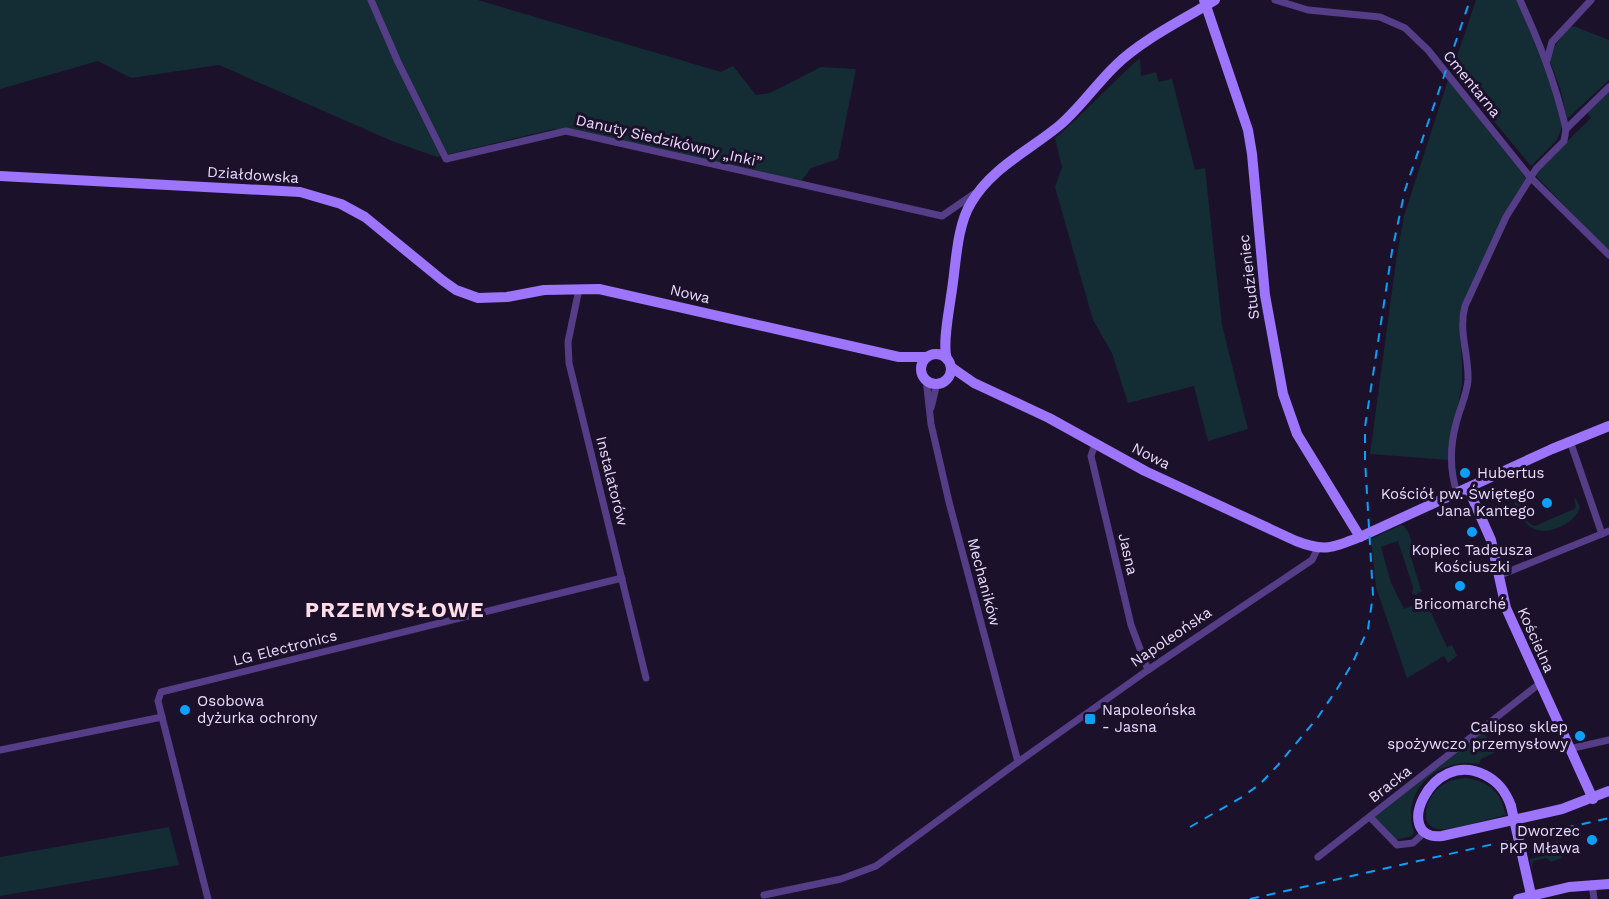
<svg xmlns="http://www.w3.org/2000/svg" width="1609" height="899" font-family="'Work Sans',sans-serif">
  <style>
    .green { fill: #142c34 }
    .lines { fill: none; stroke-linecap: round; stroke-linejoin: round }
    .street { stroke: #553d88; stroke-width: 7 }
    .secondary { stroke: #9d74fc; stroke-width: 10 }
    .rail { stroke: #0ba0fa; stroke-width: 2; stroke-dasharray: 9 8; stroke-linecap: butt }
    .secondary-bridge { stroke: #9d74fc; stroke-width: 10 }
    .poi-dot { fill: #0ba0fa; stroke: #1c112a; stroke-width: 2 }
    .labels { text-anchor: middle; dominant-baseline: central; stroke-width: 6; stroke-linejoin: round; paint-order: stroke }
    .street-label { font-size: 15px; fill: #e9dbfe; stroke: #1c112a }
    .poi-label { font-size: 15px; fill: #e9dbfe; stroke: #1c112a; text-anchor: start }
    .district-label { font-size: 21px; font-weight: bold; letter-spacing: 1.5px; fill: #fedde9; stroke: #1c112a }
  </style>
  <rect width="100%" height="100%" fill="#1c112a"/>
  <g class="green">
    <path d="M0,0H478L721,72L733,66L756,95L770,93L821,67L856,69L838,159L811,168L800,183L648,152L554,129L437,157L392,141L219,65L131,78L98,61L0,89Z"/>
    <path d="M1476,0H1518L1553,90L1562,127L1557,140L1531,166L1452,71Z"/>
    <path d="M1569,26L1576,27L1609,40V80L1567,119L1561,91L1550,61L1553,49Z"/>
    <path d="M1140,58L1141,76L1156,72L1159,82L1172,79L1195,170L1205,168L1222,325L1248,429L1208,441L1194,386L1128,403L1112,353L1093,320L1055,187L1062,167L1055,138C1085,113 1110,84 1140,58Z"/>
    <path d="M1448,80L1526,178L1480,268L1459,321L1462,365V383L1449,460L1370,454L1397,254L1404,216Z"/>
    <path d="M1609,91V252L1537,177V171L1591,118L1587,112Z"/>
    <path d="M1513,496L1519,497V500C1522,509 1525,524 1535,526L1574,509L1576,506L1574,499L1576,498L1580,508C1577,515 1571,521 1564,525C1537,540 1518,524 1513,496Z"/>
    <path d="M1401,525H1403L1409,533L1414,552L1410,554L1421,590H1423L1416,595L1412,594L1413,587L1398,541L1381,547L1391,583L1404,609L1425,599L1431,600L1427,604L1447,647L1452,645L1457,656L1448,663L1444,656L1407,678L1376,587L1371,539Z"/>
    <path d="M1483,730L1494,753L1481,759L1479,764C1437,757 1400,791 1414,833L1412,836L1396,840L1375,818L1376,815Z"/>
    <path d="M1466,778C1490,782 1500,791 1506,815C1492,818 1448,832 1437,829C1416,823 1429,795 1440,787C1448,780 1456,779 1466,778Z"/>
    <path d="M169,827L179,865L0,896V857Z"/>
    <path d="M1558,841L1562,858L1551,862L1546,858L1533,861L1532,870L1530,859L1542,856L1540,845Z"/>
  </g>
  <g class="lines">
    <g class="street">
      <path d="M371,0L398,62L446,159L566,131L942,216L974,194"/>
      <path d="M1275,0L1308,10L1380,17L1405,28L1428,50L1530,177L1609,255"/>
      <path d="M1520,0C1540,44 1555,82 1566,129"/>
      <path d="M1547,60L1552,42L1591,0"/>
      <path d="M579,289L568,342L569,363L646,678"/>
      <path d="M926,379L931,424L949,502L1018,762"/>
      <path d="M931,408L937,383"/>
      <path d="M1570,441L1602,534"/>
      <path d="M1095,444L1091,456L1131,625L1148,670"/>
      <path d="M1457,493C1450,471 1450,446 1456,424C1459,410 1467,395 1468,380C1469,354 1458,332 1465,306L1506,217L1536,169L1564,141L1566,129L1609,87"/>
      <path d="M1498,576L1609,531"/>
      <path d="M1569,749L1609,740"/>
      <path d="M0,750L162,717"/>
      <path d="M1370,817L1397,845L1413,843L1424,833"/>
      <path d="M1318,857L1539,684"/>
      <path d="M1592,884L1594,899"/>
      <path d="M764,895L841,879L876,866L1018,762L1148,670L1312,560L1318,548"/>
      <path d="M208,899L162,717L158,701L161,692L622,578"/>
    </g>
    <g class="secondary">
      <path d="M1204,0L1248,130L1252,154L1265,295L1283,394L1297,434L1360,537"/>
      <path d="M0,176L300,192L341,204L365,217L442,280L456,290L478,298L507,297L544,290L599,289L899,357H927"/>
      <circle cx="936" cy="369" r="15"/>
      <path d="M947,359C942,345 949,312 951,296C956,268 956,227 971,203C991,168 1030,150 1060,125C1081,107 1096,84 1116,65C1143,39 1183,20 1215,0"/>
      <path d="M951,367L974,383L1049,418L1145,471L1296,541C1324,552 1333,548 1360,537L1552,449L1609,426"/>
      <path d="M1468,488L1491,540L1506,608L1593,799"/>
      <path d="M1511,806C1506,792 1499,782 1485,775C1430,747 1391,842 1442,836L1562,809L1609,791"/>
      <path d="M1518,899L1569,887L1609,884"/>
    </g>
    <g class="rail">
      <path d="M1190,827L1242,797L1260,784L1278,765L1318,717L1337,689L1352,664L1368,629L1373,595L1365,460V427L1392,251L1405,190L1470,0"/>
      <path d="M1250,899L1609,818"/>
    </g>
    <path class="secondary-bridge" d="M1511,806L1532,899"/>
  </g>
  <g class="poi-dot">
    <circle cx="1465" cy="473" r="6"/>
    <circle cx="1547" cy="503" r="6"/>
    <circle cx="1472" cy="532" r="6"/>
    <circle cx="1460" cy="586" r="6"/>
    <circle cx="185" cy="710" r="6"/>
    <rect x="1084" y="713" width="12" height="12" rx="3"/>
    <circle cx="1580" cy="736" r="6"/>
    <circle cx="1592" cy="840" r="6"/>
  </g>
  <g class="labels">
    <g class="street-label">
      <text transform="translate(1472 84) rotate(51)">Cmentarna</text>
      <text transform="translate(669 141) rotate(13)">Danuty Siedzikówny „Inki”</text>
      <text transform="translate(253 175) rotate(4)">Działdowska</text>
      <text transform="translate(1249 277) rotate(-97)">Studzieniec</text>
      <text transform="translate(690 294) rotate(13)">Nowa</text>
      <text transform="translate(1151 456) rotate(27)">Nowa</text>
      <text transform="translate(612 481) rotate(76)">Instalatorów</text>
      <text transform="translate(1128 554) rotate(77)">Jasna</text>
      <text transform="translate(984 582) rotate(75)">Mechaników</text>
      <text transform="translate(1171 637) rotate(-34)">Napoleońska</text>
      <text transform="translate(1536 640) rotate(66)">Kościelna</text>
      <text transform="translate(285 648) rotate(-14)">LG Electronics</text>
      <text transform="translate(1390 784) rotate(-38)">Bracka</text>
    </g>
    <g class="poi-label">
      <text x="1477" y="473">Hubertus</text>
      <text x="1535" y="494" text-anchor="end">Kościół pw. Świętego<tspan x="1535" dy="17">Jana Kantego</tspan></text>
      <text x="1472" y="550" text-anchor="middle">Kopiec Tadeusza<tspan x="1472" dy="17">Kościuszki</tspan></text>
      <text x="1460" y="604" text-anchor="middle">Bricomarché</text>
      <text x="197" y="701">Osobowa<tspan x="197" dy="17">dyżurka ochrony</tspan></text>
      <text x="1102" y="710">Napoleońska<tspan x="1102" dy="17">- Jasna</tspan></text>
      <text x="1568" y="727" text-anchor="end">Calipso sklep<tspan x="1568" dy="17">spożywczo przemysłowy</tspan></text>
      <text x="1580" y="831" text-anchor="end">Dworzec<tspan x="1580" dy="17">PKP Mława</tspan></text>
    </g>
    <g class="district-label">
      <text x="395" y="609">PRZEMYSŁOWE</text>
    </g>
  </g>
</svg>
